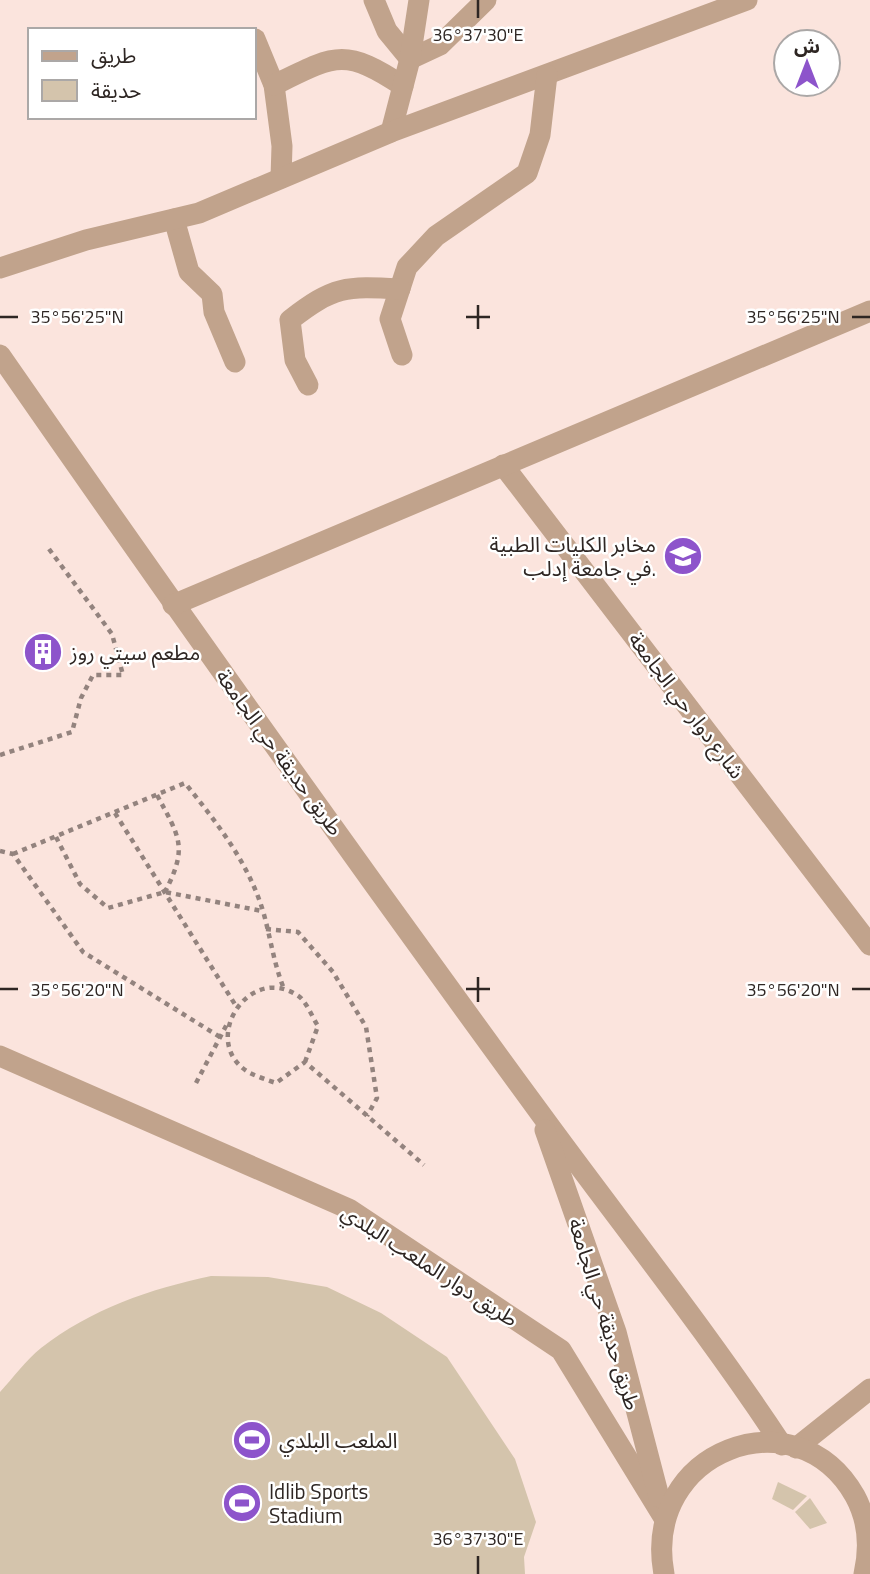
<svg xmlns="http://www.w3.org/2000/svg" width="870" height="1574" font-family="'Titillium Web','Noto Sans Arabic',sans-serif">
  <style>
    .green { fill: #d4c4ac }
    .lines { fill: none; stroke-linecap: round; stroke-linejoin: round }
    .path { stroke: #93837e; stroke-width: 4.5; stroke-dasharray: 5 5; stroke-linecap: butt }
    .minor { stroke: #c1a38c; stroke-width: 21 }
    .ticks { fill: none; stroke: #2e2623; stroke-width: 2.5 }
    .labels { text-anchor: middle; dominant-baseline: central; stroke-width: 5; stroke-linejoin: round; paint-order: stroke }
    .poi-label { font-size: 21px; fill: #2e2623; stroke: #fff; text-anchor: start }
    .street-label { font-size: 21px; fill: #2e2623; stroke: #fff }
    .ticks-label { font-size: 18px; text-anchor: middle; fill: #2e2623; stroke: #fff; stroke-width: 5; stroke-linejoin: round; paint-order: stroke }
  </style>
  <rect width="100%" height="100%" fill="#fbe4dd"/>
  <g class="green">
    <path d="M211,1276L268,1277L327,1287L381,1313L447,1357L515,1459L536,1522L524,1557L525,1574H0V1392C13,1378 26,1360 41,1348C91,1309 150,1289 211,1276Z"/>
    <path d="M778,1482L807,1496L793,1510L772,1499Z"/>
    <path d="M810,1498L827,1523L810,1529L795,1512Z"/>
  </g>
  <g class="lines">
    <g class="path">
      <path d="M0,755L72,732L81,698L93,675H123L112,634L49,549"/>
      <path d="M157,795C180,838 188,847 165,892"/>
      <path d="M115,813L236,1006"/>
      <path d="M56,837L80,884L108,908L165,892L262,911"/>
      <path d="M0,851L13,854L83,952L220,1037"/>
      <path d="M13,854L185,783C217,823 248,862 263,911C271,939 273,961 284,989"/>
      <path d="M266,929L298,932L333,972L366,1027L377,1098L367,1116"/>
      <path d="M305,1062L318,1026C312,1017 306,1000 297,995C247,963 198,1044 250,1073C258,1077 267,1080 276,1083L305,1062L424,1165"/>
      <path d="M196,1083L227,1024"/>
    </g>
    <g class="minor">
      <path d="M374,0L387,31L410,59L440,45L486,0"/>
      <path d="M255,39L274,85L282,146L281,178"/>
      <path d="M274,85C335,55 344,47 403,86"/>
      <path d="M391,132L410,59L419,0"/>
      <path d="M174,219L189,272L212,294L214,312L235,362"/>
      <path d="M0,268L86,240L199,213L391,132L747,0"/>
      <path d="M0,355C177,610 357,863 540,1113C621,1224 706,1330 782,1445"/>
      <path d="M402,355L390,319L407,267L436,236L527,173L540,135L547,75"/>
      <path d="M308,385L295,360L290,320C334,286 345,286 400,289"/>
      <path d="M503,465L870,945"/>
      <path d="M173,605L870,311"/>
      <path d="M0,1056L349,1209L561,1350L664,1518"/>
      <path d="M545,1130L616,1332L659,1497"/>
      <path d="M796,1448L870,1389"/>
      <path d="M664,1574C641,1451 796,1392 855,1496C868,1520 870,1548 864,1574"/>
    </g>
  </g>
  <path class="ticks" d="M478,0V18M478,305V329M0,317H18M466,317H490M852,317H870M478,977V1002M0,989H18M466,989H490M852,989H870M478,1556V1574"/>
  <defs>
    <g id="university-disc" transform="scale(2.0125)"><circle r="9.5" fill="#8d54cb" stroke="#fff"/><path d="M0-5L7-2L0 1L-7-2ZM-4 1L0 2.5L4 1V4Q0 6-4 4Z" fill="#fff"/></g>
    <g id="building-disc" transform="scale(2.0125)"><circle r="9.5" fill="#8d54cb" stroke="#fff"/><path d="M-4-6H4V6H1V3H-1V6H-4ZM-2.5-4.3h1.7v1.8h-1.7ZM.8-4.3h1.7v1.8H.8ZM-2.5-1h1.7V.8h-1.7ZM.8-1h1.7V.8H.8Z" fill="#fff"/></g>
    <g id="stadium-disc" transform="scale(2.0125)"><circle r="9.5" fill="#8d54cb" stroke="#fff"/><path d="M0-5a6.5 5 0 1 0 0 10a6.5 5 0 1 0 0-10ZM-3.5-1.8h7v3.6h-7Z" fill="#fff"/></g>
  </defs>
  <g fill-rule="evenodd">
    <use href="#university-disc" x="683" y="556"/>
    <use href="#building-disc" x="43" y="652"/>
    <use href="#stadium-disc" x="252" y="1440"/>
    <use href="#stadium-disc" x="242" y="1503"/>
  </g>
  <g class="labels">
    <g class="poi-label">
      <text x="656" y="544" text-anchor="end">مخابر الكليات الطبية<tspan x="656" dy="24">في جامعة إدلب.</tspan></text>
      <text x="70" y="652">مطعم سيتي روز</text>
      <text x="279" y="1440">الملعب البلدي</text>
      <text x="269" y="1491">Idlib Sports<tspan x="269" dy="24">Stadium</tspan></text>
    </g>
    <g class="street-label">
      <text transform="translate(687 705) rotate(53)">شارع دوار حي الجامعة</text>
      <text transform="translate(280 752) rotate(54)">طريق حديقة حي الجامعة</text>
      <text transform="translate(430 1265) rotate(33)">طريق دوار الملعب البلدي</text>
      <text transform="translate(605 1314) rotate(73)">طريق حديقة حي الجامعة</text>
    </g>
  </g>
  <g class="ticks-label">
    <text x="478" y="41">36°37'30"E</text>
    <text x="77" y="323">35°56'25"N</text>
    <text x="793" y="323">35°56'25"N</text>
    <text x="77" y="996">35°56'20"N</text>
    <text x="793" y="996">35°56'20"N</text>
    <text x="478" y="1545">36°37'30"E</text>
  </g>
  <rect x="28" y="28" width="228" height="91" fill="#ffffff" stroke="#aba8a7" stroke-width="2"/>
  <rect x="42" y="51" width="35" height="10" fill="#c1a38c" stroke="#aba8a7" stroke-width="2"/>
  <text x="91" y="63" font-size="21" fill="#2e2623">طريق</text>
  <rect x="42" y="80" width="35" height="21" fill="#d4c4ac" stroke="#aba8a7" stroke-width="2"/>
  <text x="91" y="98" font-size="21" fill="#2e2623">حديقة</text>
  <g transform="translate(807 63)"><circle r="33" fill="#ffffff" stroke="#aba8a7" stroke-width="2"/>
  <path d="M0-5L12 26L0 18L-12 26Z" fill="#8d54cb"/>
  <text y="-10" font-size="19" font-weight="bold" text-anchor="middle" fill="#2e2623">ش</text>
  </g>
</svg>
